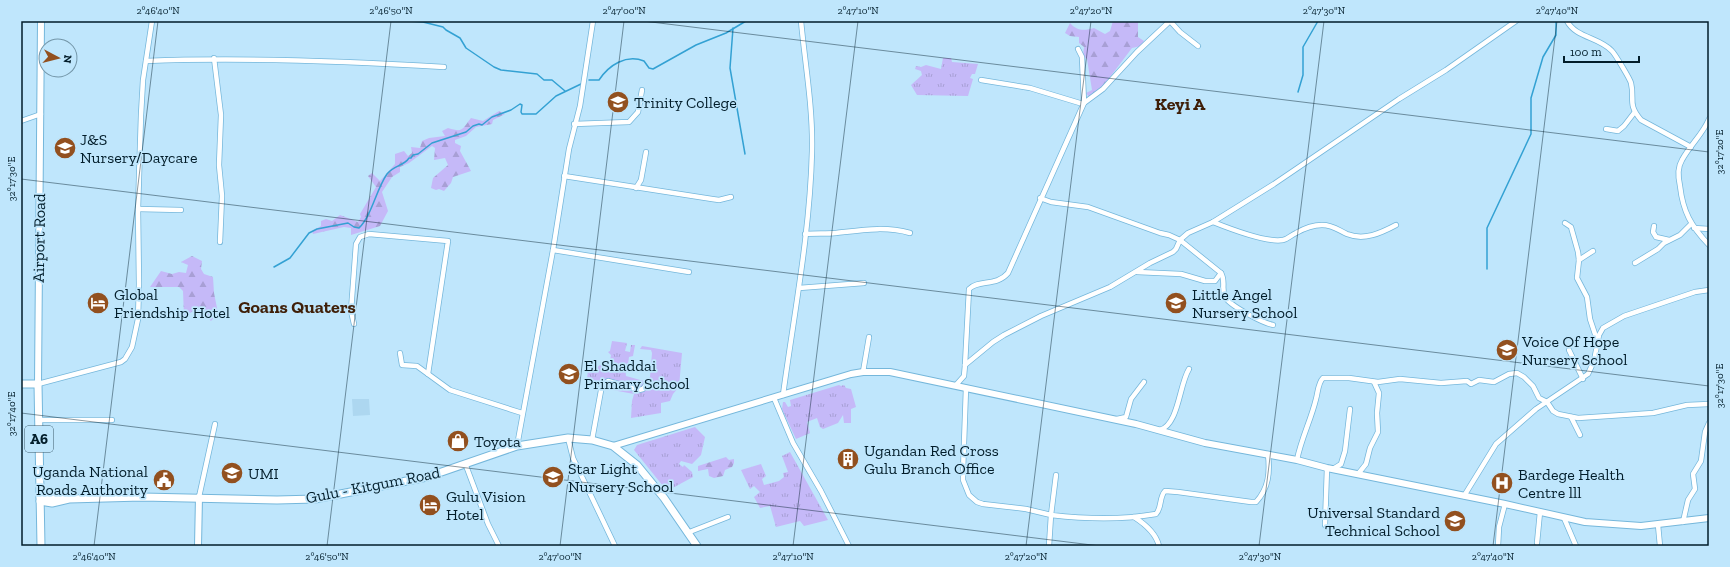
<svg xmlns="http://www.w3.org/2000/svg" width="1730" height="567" font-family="'Zilla Slab',serif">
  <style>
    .built { fill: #add7f0 }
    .grass { fill: url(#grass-tufts) }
    .forest { fill: url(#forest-firs) }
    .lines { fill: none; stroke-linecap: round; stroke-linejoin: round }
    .stream { stroke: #33a1d3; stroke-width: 1.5 }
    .minor-casing { stroke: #75b7db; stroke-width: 6 }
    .tertiary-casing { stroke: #75b7db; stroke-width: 8 }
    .primary-casing { stroke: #75b7db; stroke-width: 9 }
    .minor { stroke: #fff; stroke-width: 4.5 }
    .tertiary { stroke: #fff; stroke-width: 6 }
    .primary { stroke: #fff; stroke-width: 7 }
    .ticks { fill: none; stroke: #021d2a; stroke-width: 1; stroke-opacity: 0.45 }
    .labels { text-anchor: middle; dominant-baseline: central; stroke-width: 3.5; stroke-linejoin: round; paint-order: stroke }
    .shield { fill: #bfe6fc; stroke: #3b5969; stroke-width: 1 }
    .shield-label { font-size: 15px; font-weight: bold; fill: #021d2a }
    .poi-label { font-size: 16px; fill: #021d2a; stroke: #bfe6fc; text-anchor: start }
    .street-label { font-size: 16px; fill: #021d2a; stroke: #bfe6fc }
    .quarter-label { font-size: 18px; font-weight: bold; fill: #3f1f08; stroke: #bfe6fc }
    .neatline { fill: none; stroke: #021d2a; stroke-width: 1.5 }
    .ticks-label { font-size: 10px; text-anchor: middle; fill: #021d2a }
  </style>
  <defs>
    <pattern id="grass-tufts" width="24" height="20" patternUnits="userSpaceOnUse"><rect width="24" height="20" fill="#c5b9f8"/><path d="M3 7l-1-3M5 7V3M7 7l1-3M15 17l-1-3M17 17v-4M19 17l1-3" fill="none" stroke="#a89fd5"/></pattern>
    <pattern id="forest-firs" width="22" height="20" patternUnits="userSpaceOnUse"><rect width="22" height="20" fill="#c5b9f8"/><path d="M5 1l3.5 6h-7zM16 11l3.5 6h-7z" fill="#a89fd5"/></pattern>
  </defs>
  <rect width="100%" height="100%" fill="#bfe6fc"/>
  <path class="built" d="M352,399H369L370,415L353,416Z"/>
  <g class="grass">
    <path d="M943,58H951L952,62L978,64L975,74H972L970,78L973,79L968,96L917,95L911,85L922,75L921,71L915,69L916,66L921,67L926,65L941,69Z"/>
    <path d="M612,341L627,343L625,351L630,352L631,345H635L633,356L629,357L628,364L625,366L626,376L644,381L650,377L652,353L651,350L640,349L642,346L682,353L679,387L673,394L670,401L661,403V413L631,418L632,401L634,394L607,389V386L594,385V381L587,379L588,370H594L600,365L609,366L611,355L608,352L610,351Z"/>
    <path d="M839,385L841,386L844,385L846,388L851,389L856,407L851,409V423H844L843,415L838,423L823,429L820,427L817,418L807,422L810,433L796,439L782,409L783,402H785L788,407L791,406L790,400Z"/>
    <path d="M695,427L705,437L701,455L692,464L681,461L679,464L683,467L684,465L692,472L693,477L667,491L634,450L637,445Z"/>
    <path d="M790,452L828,520L804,526L800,521L776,527L770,506L760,508L754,497L760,492L754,486L750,489L741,470L761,464L766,476L762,479L764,485L779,481L784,477L783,473L788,472L782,456Z"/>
  </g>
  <g class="forest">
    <path d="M1113,21L1138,22V37L1144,41L1141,46L1132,48L1104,85L1089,97L1086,93L1092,90L1087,59L1083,56L1084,47L1079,43V37L1070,36L1065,33L1070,23C1077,31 1084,31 1094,28L1105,34L1110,31Z"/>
    <path d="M499,111L505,114L493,120L492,124L476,127L466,136L455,140V143L461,146L460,151L471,171L453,177L451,183L444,191L439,189L436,190L431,188L433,178L448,165L445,158L434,160L435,148L432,146L409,163L400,167V172L392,177L382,192L388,211L380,226L351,235V228L344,227L313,234L312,231L321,226V221L326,219L332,221L340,215L358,222L361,217L360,214L376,187L368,176L372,173L380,181L395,164V154L404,151L408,156L412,153L411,147L420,148L422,141L429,138L445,136L442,131L448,128C464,133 462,129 471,118L483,121Z"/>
    <path d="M192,256L202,261L201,269L204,274L213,277L214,293L218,313L211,321L203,313L193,311L184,317L183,291L179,287H150L161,271L172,274L179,272L186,273L188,265L181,262Z"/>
    <path d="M726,457L729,460L734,459V463L732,467L725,470L723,476L714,478L709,476L708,469L698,471V466Z"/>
  </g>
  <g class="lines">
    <g class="stream">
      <path d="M408,21L423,22L443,27L446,30L460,38L466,48L494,67L501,70L537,74L544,80H552L565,91"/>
      <path d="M733,28L730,68L745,154"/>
      <path d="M589,80H599C609,65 626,54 644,61L649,68L653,69L696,45L726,33L746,21"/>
      <path d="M1298,92L1303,75V47L1318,21"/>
      <path d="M274,267L290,258L309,233L317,229L348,223L354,227L359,228C372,215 376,190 387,174C394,165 404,166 409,158H411L413,155L418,154L432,143L466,132L473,126L479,124L482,125L492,117L511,110L520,104L522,105L521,112L522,114H536L556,96L581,84"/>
      <path d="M1487,269V228L1531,134V98L1543,57L1556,35V21"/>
    </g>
    <g class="minor-casing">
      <g id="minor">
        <path d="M1170,21L1180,32L1198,46"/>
        <path d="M1567,21C1576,38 1599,37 1612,51C1615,54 1630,79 1631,83C1635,99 1627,104 1641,120L1691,147"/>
        <path d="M1078,49L1082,57L1084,103"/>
        <path d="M214,58L221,115L219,165L222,196L220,242"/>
        <path d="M146,61C246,57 345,61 444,67"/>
        <path d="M981,80L1030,88L1083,104"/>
        <path d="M1709,119C1703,134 1690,145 1682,160C1677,168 1678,177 1680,186C1683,212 1691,226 1709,245"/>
        <path d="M21,121L41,114"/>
        <path d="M574,124L629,122L638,112L642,90"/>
        <path d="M1606,129L1618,131L1624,126L1634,113"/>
        <path d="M564,176L712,199L719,200L731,197"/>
        <path d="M636,188L641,180L646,152"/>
        <path d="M1040,198L1051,202L1088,207L1160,233L1169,235L1180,240L1221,273C1226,281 1221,289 1225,297C1230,306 1263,323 1273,325"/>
        <path d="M138,209L181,210"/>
        <path d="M1213,222C1228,228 1267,243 1283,240C1288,239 1291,235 1296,233C1303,229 1314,225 1322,225C1333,225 1338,230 1347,234C1364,241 1381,233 1396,225"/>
        <path d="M1565,223L1571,227L1578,252L1579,260L1577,278L1587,297L1590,319L1597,340"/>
        <path d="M1654,226L1653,232L1656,237L1669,240"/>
        <path d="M1694,228L1709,229"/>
        <path d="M805,234C816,233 826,234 836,233C862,230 885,226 910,233"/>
        <path d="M553,250L689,272"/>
        <path d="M1579,260L1593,251"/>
        <path d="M1635,263L1658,249L1664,243L1680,235L1691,224"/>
        <path d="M1137,272L1181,274L1205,281H1215L1221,273"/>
        <path d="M799,288L864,283"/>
        <path d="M354,324L351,311L356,244L360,237L369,234L448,241L428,374"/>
        <path d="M1569,350L1583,379"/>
        <path d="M400,353L402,365L417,366L450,390L522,413"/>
        <path d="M965,365L993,342L1004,335L1041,316L1110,287L1150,263L1173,252L1176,249L1180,240L1188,233L1213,222L1274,184L1399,99L1446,70L1516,21"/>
        <path d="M863,372L869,337"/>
        <path d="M38,384L121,362L125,359L132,347L138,319L139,284L138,209L141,115L143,80L152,21"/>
        <path d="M956,385L964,376L965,365L969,289C979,279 996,287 1008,273L1084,103L1103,89L1137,52L1170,21"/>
        <path d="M966,388L963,471V480L969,495L977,502L983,504L1026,509L1051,515L1049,546"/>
        <path d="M783,395C794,314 810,233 812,151C813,107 805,64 801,21"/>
        <path d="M774,398L793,443L821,491L849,546"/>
        <path d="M1571,417L1580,435"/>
        <path d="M1117,419L1126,417L1131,399L1144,382"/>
        <path d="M39,420H112"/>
        <path d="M1160,430C1179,424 1179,385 1189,369"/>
        <path d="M568,438L573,458L615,546"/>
        <path d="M592,440L602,385L608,381L639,390L643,389L648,382"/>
        <path d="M517,446L553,250L569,149L580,106L593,21"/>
        <path d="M1297,460C1301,439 1311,420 1316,399C1318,392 1318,383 1323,378H1349L1378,382L1400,379L1441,383L1467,381L1471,384L1479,380L1494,382L1509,374L1517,373L1524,377L1533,386L1539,398L1547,402L1553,411L1558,414L1578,418L1653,413L1687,405L1709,404"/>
        <path d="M465,463L488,524L499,546"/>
        <path d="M1333,469L1341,464L1345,451L1350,409"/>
        <path d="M1358,474L1366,464L1370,448L1378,432L1377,413L1379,393L1374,382"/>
        <path d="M1056,475L1051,515C1086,519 1122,520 1156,514C1162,508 1159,497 1165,491L1178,492L1251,502H1256C1269,488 1270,472 1268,454"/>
        <path d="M1464,496L1496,444L1536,409L1588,374L1594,361L1599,335L1603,328L1624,316L1695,292L1709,290"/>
        <path d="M199,497L215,424"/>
        <path d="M1134,517C1145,524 1156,533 1159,546"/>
        <path d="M1564,518L1576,546"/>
        <path d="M1683,522L1688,500L1695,489L1693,474L1701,461L1705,432L1709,423"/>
        <path d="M1325,525L1327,468"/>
        <path d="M1658,525L1660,546"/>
        <path d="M687,533L728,517"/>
        <path d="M1537,543L1540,512"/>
        <path d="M1498,546L1499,527L1505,504"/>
      </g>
    </g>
    <g class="tertiary-casing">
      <g id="tertiary">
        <path d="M38,384L41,21"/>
        <path d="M613,446L851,374L863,372H890L1136,424L1205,443L1297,460L1327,468L1505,504L1585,522L1641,526L1709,518"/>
        <path d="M198,546L199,497"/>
      </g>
    </g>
    <g class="primary-casing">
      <g id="primary">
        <path d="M21,384H38L41,546"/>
        <path d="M40,497L65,498"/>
        <path d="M40,501L52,503L69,499L142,497L277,500L315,499L427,477L517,446L568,438L592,440L613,446L637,465L664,498L697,546"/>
      </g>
    </g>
    <use href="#minor" class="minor"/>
    <use href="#tertiary" class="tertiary"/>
    <use href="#primary" class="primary"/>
  </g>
  <path class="ticks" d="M643,21L1709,152M21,179L1709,386M21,413L1100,546M94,546L158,21M327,546L391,21M560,546L624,21M793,546L858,21M1026,546L1091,21M1259,546L1324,21M1493,546L1557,21"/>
  <defs>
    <g id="school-disc" transform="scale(1.15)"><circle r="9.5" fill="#92501f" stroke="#bfe6fc"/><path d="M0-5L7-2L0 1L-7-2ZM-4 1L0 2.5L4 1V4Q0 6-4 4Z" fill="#fff"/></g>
    <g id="hotel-disc" transform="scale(1.15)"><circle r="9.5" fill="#92501f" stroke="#bfe6fc"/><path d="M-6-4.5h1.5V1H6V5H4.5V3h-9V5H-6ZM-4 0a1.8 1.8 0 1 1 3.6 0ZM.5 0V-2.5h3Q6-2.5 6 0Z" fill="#fff"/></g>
    <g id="shop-disc" transform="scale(1.15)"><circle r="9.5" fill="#92501f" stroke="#bfe6fc"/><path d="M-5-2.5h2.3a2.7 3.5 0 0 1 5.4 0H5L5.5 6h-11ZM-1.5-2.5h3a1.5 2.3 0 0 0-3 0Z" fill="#fff"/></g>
    <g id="building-disc" transform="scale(1.15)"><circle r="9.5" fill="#92501f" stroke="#bfe6fc"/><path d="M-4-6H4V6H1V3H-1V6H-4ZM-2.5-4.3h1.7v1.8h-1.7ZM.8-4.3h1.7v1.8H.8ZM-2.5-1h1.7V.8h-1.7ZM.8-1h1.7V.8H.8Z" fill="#fff"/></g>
    <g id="civic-disc" transform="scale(1.15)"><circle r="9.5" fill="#92501f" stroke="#bfe6fc"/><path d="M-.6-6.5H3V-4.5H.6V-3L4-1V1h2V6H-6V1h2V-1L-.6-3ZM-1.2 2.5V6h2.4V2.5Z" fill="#fff"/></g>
    <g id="hospital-disc" transform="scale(1.15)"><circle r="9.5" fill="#92501f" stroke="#bfe6fc"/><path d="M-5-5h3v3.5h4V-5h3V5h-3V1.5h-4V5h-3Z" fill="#fff"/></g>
  </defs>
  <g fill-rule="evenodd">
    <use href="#school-disc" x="618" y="102"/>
    <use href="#school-disc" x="65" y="148"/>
    <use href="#hotel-disc" x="98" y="303"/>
    <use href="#school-disc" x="1176" y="303"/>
    <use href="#school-disc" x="1507" y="350"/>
    <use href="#school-disc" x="569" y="374"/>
    <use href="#shop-disc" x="458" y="441"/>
    <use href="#building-disc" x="848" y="459"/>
    <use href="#school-disc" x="232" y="473"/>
    <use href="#school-disc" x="553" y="477"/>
    <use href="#civic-disc" x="164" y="480"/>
    <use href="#hospital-disc" x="1502" y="483"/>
    <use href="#hotel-disc" x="430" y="505"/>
    <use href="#school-disc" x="1455" y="521"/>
  </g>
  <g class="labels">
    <rect class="shield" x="25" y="426" width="28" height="26" rx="3"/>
    <g class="shield-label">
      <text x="39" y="439">A6</text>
    </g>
    <g class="poi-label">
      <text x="634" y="102">Trinity College</text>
      <text x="80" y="139">J&amp;S<tspan x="80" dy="18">Nursery/Daycare</tspan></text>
      <text x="114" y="294">Global<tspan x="114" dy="18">Friendship Hotel</tspan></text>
      <text x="1192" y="294">Little Angel<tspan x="1192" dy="18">Nursery School</tspan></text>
      <text x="1522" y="341">Voice Of Hope<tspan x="1522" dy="18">Nursery School</tspan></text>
      <text x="584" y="365">El Shaddai<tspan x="584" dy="18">Primary School</tspan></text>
      <text x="474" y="441">Toyota</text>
      <text x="864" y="450">Ugandan Red Cross<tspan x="864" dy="18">Gulu Branch Office</tspan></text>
      <text x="568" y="468">Star Light<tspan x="568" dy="18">Nursery School</tspan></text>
      <text x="148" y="471" text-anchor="end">Uganda National<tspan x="148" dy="18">Roads Authority</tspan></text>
      <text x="248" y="473">UMI</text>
      <text x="1518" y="474">Bardege Health<tspan x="1518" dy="18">Centre lll</tspan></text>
      <text x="446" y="496">Gulu Vision<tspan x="446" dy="18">Hotel</tspan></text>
      <text x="1440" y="512" text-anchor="end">Universal Standard<tspan x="1440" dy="18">Technical School</tspan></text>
    </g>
    <g class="street-label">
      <text transform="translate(39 238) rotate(-89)">Airport Road</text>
      <text transform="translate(373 485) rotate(-11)">Gulu - Kitgum Road</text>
    </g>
    <g class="quarter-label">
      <text x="1180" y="104">Keyi A</text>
      <text x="297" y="307">Goans Quaters</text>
    </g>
  </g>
  <rect width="1730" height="567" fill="none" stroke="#bfe6fc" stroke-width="44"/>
  <g transform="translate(58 58) rotate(97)"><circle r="19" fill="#bfe6fc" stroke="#7396a8"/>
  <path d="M0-3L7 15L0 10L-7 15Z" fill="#92501f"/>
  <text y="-6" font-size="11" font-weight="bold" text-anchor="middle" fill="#021d2a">N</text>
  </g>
  <path d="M1564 56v6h75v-6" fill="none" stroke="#021d2a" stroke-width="2"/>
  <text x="1570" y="56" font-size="12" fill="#021d2a" stroke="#bfe6fc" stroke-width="3" paint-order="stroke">100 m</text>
  <rect x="22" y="22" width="1686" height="523" class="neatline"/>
  <g class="ticks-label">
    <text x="158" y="14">2°46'40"N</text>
    <text x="391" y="14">2°46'50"N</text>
    <text x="624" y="14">2°47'00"N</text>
    <text x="858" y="14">2°47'10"N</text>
    <text x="1091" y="14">2°47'20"N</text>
    <text x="1324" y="14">2°47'30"N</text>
    <text x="1557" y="14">2°47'40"N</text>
    <text transform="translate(1719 152) rotate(-90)" y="4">32°17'20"E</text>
    <text transform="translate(11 179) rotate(-90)" y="4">32°17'30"E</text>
    <text transform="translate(1719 386) rotate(-90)" y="4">32°17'30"E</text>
    <text transform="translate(11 414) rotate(-90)" y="4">32°17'40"E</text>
    <text x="94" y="560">2°46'40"N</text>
    <text x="327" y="560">2°46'50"N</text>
    <text x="560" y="560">2°47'00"N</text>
    <text x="793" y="560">2°47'10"N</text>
    <text x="1026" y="560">2°47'20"N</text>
    <text x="1260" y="560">2°47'30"N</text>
    <text x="1493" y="560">2°47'40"N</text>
  </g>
</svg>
